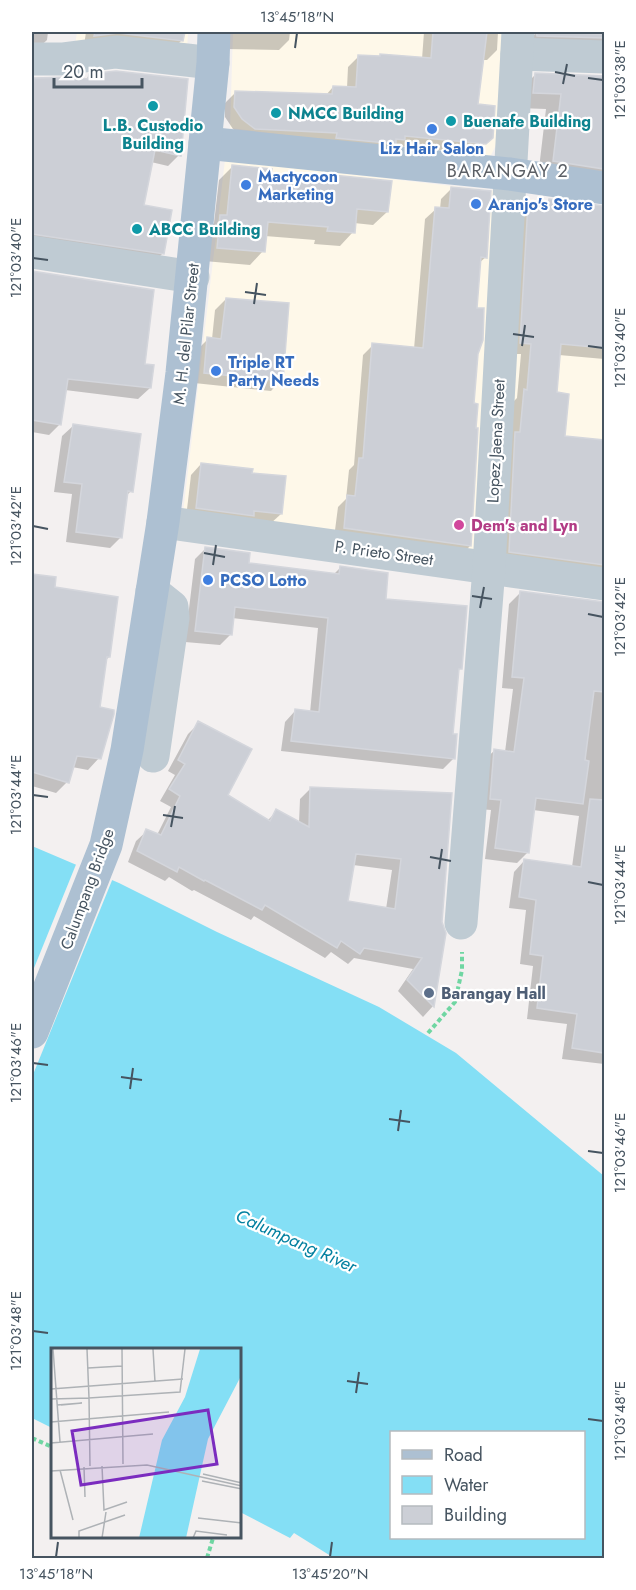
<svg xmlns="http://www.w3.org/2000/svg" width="636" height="1590" font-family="Jost,sans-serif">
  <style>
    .commercial { fill: #fef8e9 }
    .water { fill: #84dff5; fill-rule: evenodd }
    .pier { fill: #f3f0f0 }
    .shadow { fill: #0003; fill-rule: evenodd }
    .building { fill: #cccfd6; stroke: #d4d6dc; stroke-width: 1.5; fill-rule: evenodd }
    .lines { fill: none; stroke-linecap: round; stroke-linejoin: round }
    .path { stroke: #6fd6a2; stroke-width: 4; stroke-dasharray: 4.5 3; stroke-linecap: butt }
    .minor { stroke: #bfcbd3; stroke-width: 33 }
    .major { stroke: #adc0d2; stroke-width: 33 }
    .ticks { fill: none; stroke: #465460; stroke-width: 2 }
    .culture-dot { fill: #0f9aa8; stroke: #fff; stroke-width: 2 }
    .shop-dot { fill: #3f7fe0; stroke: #fff; stroke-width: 2 }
    .hotel-dot { fill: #d1479c; stroke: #fff; stroke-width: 2 }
    .service-dot { fill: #5c6f8a; stroke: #fff; stroke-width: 2 }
    .labels { text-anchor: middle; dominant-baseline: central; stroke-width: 4.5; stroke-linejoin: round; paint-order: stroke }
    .culture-label { font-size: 16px; font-weight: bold; fill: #0d838f; stroke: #fff; text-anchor: start }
    .shop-label { font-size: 16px; font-weight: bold; fill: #366cbe; stroke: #fff; text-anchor: start }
    .street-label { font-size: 16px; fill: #465460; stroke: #fff }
    .hotel-label { font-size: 16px; font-weight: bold; fill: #b23c85; stroke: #fff; text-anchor: start }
    .service-label { font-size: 16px; font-weight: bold; fill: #4e5e75; stroke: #fff; text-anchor: start }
    .neighbourhood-label { font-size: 18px; letter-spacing: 1.5px; fill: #5c6066; stroke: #fff }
    .water-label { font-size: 18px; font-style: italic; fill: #0380a0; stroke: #fff }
    .inset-road { fill: none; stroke: #aeb2b6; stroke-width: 1.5 }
    .view { fill: #7b2cbf; fill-opacity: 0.15; stroke: #7b2cbf; stroke-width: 3 }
    .inset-edge { fill: none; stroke: #465460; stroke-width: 3 }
    .neatline { fill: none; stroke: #465460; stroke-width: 2 }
    .ticks-label { font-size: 15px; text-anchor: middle; fill: #465460 }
  </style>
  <rect width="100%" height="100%" fill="#f3f0f0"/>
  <g class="commercial">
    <path d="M77,32H188L187,53L75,46Z"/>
    <path d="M233,32H504L497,143L491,155L480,159L230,128Z"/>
    <path d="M225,160L496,191L478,554L183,513Z"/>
    <path d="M521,198L604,210V570L501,559Z"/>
  </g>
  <path class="water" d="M32,846L119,883L217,932L379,1007L456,1053L604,1176V1558H334L294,1533L290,1538L240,1512V1350H52V1428L32,1418ZM392,1432H584V1538H392Z"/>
  <path class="pier" d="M77,862L113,878L32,1077V973Z"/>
  <g class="shadow">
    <path d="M32,32H48L47,40L35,51H32Z"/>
    <path d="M86,32H183L182,40L171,51L84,46Z"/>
    <path d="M226,32H290L289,40L279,50L225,49Z"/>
    <path d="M424,32H498L497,50L487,60H482L476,105L491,138L474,153L397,146L393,150L245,139L233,129L225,117V103L235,93L326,95L333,87L347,88L348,67L358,57L378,58L380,56L422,59Z"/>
    <path d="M537,32H604V64L521,48Z"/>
    <path d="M535,75L604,77V184L538,177L546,109L518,108L519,91Z"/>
    <path d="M89,76L179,155L168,166L151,162L143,206L163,253L152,264L32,245V79L71,78L85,80Z"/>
    <path d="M233,166L269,175L330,180L333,176L387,212L373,225L354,223L353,232L340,246L314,244L315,240L265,236L263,251L250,265L204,261L207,230L214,223L219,180Z"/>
    <path d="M452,188L486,257L479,263L475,309L477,353L472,405L470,546L460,556L334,538L338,507L346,499L349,470L354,465L363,355L373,345L414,349L425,219L436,209H440L441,199Z"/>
    <path d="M549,200L604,208V359L559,355L555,394L563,438L577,463L604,465V580L498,562L513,402L517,398L521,354H510L517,216L528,205L543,207Z"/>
    <path d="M32,272L153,291L144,365L150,388L138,399L65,390L60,424L49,435L32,432Z"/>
    <path d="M226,299L281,380L271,391L194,383L197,350L208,339H212L215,310Z"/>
    <path d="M73,426L131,491L126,496L121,537L110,548L66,542L72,494L54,492L62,436Z"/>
    <path d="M201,464L251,474L281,514L270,524L186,518L191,475Z"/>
    <path d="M206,548L247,564L333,575L341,567L384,600L460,668L457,672L451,735L454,758L443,769L281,751L285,722L295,711L310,713L318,628L232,618L231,634L220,645L185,642L195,559Z"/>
    <path d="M34,576L53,588L109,657L105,661L98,708L99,758L88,770L72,767L67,782L56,793L32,786V578Z"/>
    <path d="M520,593L604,604V1064L562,1059L567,1024L527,1019L533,966L520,964L526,910L509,908L514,872L524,861L572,867L579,816L533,810L528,852L517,863L485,859L491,810L479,809L483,761L494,751L505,752L513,689L502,688L509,604Z"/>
    <path d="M199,723L226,795L267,821L277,811L299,823L300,799L311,788L451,795L441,922L444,933L433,1006L423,1017L398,991L413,969L354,958L348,964L331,952L325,958L254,916L251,920L194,890L192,891L169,877L165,881L128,862L136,841L147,831L157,835L171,807L160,801L175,775L168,771L188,734ZM353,865L392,870L386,909L346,902Z"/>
  </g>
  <g class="building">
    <path d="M95,32H185L183,41L118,33L94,36Z"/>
    <path d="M433,32H487L478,104L495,106L493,138L486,144L405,136V140L396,139V144L336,138L337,133L255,129L242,119L234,107L235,91L332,94L333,86L356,87L358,55L380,56V54L431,58Z"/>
    <path d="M536,32L604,34V38L537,36Z"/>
    <path d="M116,71L188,79L181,156L155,150L144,205L172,210L164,254L32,234V94L34,78L71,77L88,79L89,74Z"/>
    <path d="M535,73L604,76V169L553,161L561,94L533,93Z"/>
    <path d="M232,165L272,169L271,174L332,179L333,175L392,181L388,212L357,209L355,233L327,231L328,227L268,222L265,252L217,248L220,215H227Z"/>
    <path d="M451,187L491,191L487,258L481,257L477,308H484L483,340L478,354L474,403L478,404L476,428H478L471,546L344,528L347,495L355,496L359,458H363L372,343L423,348L435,207L449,208Z"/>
    <path d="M549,199L604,206L603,348L561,344L557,392L569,394L565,436L604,440V565L509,552L515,432H520L524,389L527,390L531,344L520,343L528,203L548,206Z"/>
    <path d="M32,271L154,290L145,364L154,365L151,388L68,379L61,425L32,420Z"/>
    <path d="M226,298L289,303L283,381L204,373L207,337L221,339Z"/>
    <path d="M73,424L141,434L133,492L128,491L122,538L76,532L82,484L64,482Z"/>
    <path d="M201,463L253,469L252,473L286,476L282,514L254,511V516L196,508Z"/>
    <path d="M205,547L250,553L249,563L339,574L340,566L388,573L386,599L467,606L462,669H459L453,734H457L455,759L291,741L295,709L319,712L328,618L235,607L232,635L195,631Z"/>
    <path d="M32,574L56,577L55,587L118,597L110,657H107L100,707L114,710V714L101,759L77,756L69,783L32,772Z"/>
    <path d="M520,591L604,602V692L594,691L585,760L589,761L583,804L536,798L529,853L495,848L501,800L490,799L494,749L514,752L524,678L512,677Z"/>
    <path d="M198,721L252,749L228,795L270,821L276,809L309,827L310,787L452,793L442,922L446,933L434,1007L407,980L422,958L364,948L360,954L341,941L337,948L265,905L262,910L205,880L204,881L179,867L177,872L137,851L146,829L161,835L180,796L169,789L185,764L178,760ZM356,854L401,859L395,909L348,901Z"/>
    <path d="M590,799L604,800V1053L572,1048L577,1014L537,1008L543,956L530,954L536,900L519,897L524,859L581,867Z"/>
  </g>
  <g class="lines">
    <g class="path">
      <path d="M428,1033L455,1002L462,970V952"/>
      <path d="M32,1438L52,1447"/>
      <path d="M207,1558L213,1538"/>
    </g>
    <g class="minor">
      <path d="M517,54L604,57"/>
      <path d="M32,59H62L116,52L213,63"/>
      <path d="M32,252L193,277"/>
      <path d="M163,522L604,584"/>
      <path d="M152,591L172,607L173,618L153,756"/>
      <path d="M461,923L489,568L518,32"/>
    </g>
    <g class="major">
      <path d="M205,143L510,174L604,188"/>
      <path d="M32,1032L106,845L127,750L163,522L182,373L213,63L214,32"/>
    </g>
  </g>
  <path class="ticks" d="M295,48L297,33M555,72L575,76M588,78L603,80M563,84L567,64M33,258L48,260M245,292L266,295M254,304L257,283M513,334L534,337M522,346L525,325M588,346L603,348M33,526L48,529M204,553L225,557M213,565L216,545M472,596L492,599M480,608L484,587M588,614L603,617M33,795L48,797M163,815L183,818M171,827L175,806M430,857L451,861M439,869L442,849M588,882L603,885M33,1063L48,1065M121,1077L142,1080M130,1089L133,1068M389,1119L410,1122M398,1131L401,1110M588,1151L603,1153M33,1331L48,1333M347,1381L368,1384M356,1393L359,1372M588,1419L603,1421M56,1557L58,1542M330,1557L332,1542"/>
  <g class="culture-dot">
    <circle cx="153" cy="106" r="6"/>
    <circle cx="276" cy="113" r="6"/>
    <circle cx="451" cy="121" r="6"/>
    <circle cx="137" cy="229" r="6"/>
  </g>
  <g class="shop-dot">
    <circle cx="432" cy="129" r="6"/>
    <circle cx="246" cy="185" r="6"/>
    <circle cx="476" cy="204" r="6"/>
    <circle cx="216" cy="371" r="6"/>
    <circle cx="208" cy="580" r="6"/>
  </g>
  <circle class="hotel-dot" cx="459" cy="525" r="6"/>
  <circle class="service-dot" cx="429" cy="993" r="6"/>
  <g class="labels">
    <g class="culture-label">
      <text x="288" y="113">NMCC Building</text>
      <text x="463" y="121">Buenafe Building</text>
      <text x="153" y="125" text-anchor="middle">L.B. Custodio<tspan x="153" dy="18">Building</tspan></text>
      <text x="149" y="229">ABCC Building</text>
    </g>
    <g class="shop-label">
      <text x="432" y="148" text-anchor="middle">Liz Hair Salon</text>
      <text x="258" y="176">Mactycoon<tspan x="258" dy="18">Marketing</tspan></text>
      <text x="488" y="204">Aranjo's Store</text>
      <text x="228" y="362">Triple RT<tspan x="228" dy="18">Party Needs</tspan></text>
      <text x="220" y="580">PCSO Lotto</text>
    </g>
    <g class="street-label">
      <text transform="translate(186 334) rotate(-84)">M. H. del Pilar Street</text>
      <text transform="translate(496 441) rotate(-87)">Lopez Jaena Street</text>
      <text transform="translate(384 553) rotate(8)">P. Prieto Street</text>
      <text transform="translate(87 889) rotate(-70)">Calumpang Bridge</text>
    </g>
    <g class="hotel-label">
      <text x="471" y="525">Dem's and Lyn</text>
    </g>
    <g class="service-label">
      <text x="441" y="993">Barangay Hall</text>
    </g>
    <g class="neighbourhood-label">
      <text x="508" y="171">BARANGAY 2</text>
    </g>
    <g class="water-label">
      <text transform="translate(296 1241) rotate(24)">Calumpang River</text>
    </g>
  </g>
  <g transform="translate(51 1348)">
    <rect width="190" height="190" fill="#f3f0f0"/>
    <path d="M149,1H190V28L157,91L135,190H88L111,92L134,49Z" fill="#84dff5"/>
    <path class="inset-road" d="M2,1L9,94M36,1L38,50L129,44L134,1M71,1L72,116M102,1L104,34M37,20L71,18M0,41L132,31M0,51L38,50L39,118M6,57L31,55L10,57M0,74L118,64M0,95L102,86M51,118L53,162L76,154M33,119L34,149M9,122L22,172M0,123L96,117L191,138M152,126L191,135M151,133L191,141M147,170L191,175M28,190V183L74,167M51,190L55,164M142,190L145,183L176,187"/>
    <path class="view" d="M157,62L166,116L30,137L21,83Z"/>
    <rect width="190" height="190" class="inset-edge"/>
  </g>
  <rect width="636" height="1590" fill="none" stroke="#ffffff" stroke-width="66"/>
  <rect x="390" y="1431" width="195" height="108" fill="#ffffff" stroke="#b5bbbf" stroke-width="1.5"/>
  <rect x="402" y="1450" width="30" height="9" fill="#adc0d2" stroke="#b5bbbf" stroke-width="1.5"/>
  <text x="444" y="1461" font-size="18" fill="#465460">Road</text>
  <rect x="402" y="1476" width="30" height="18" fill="#84dff5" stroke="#b5bbbf" stroke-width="1.5"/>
  <text x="444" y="1491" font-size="18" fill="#465460">Water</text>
  <rect x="402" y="1506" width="30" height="18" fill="#cccfd6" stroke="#b5bbbf" stroke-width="1.5"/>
  <text x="444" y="1521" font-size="18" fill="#465460">Building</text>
  <path d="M54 78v9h88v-9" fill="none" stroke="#465460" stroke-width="3"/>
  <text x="63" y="78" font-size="18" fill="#465460" stroke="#ffffff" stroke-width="4.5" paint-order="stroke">20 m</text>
  <rect x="33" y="33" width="570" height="1524" class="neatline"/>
  <g class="ticks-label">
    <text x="297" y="22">13°45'18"N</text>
    <text transform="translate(620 80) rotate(-90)" y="5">121°03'38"E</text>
    <text transform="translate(16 258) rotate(-90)" y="5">121°03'40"E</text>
    <text transform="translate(620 348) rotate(-90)" y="5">121°03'40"E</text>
    <text transform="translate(16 526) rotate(-90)" y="5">121°03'42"E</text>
    <text transform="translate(620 617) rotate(-90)" y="5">121°03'42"E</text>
    <text transform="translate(16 795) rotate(-90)" y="5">121°03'44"E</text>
    <text transform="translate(620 885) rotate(-90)" y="5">121°03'44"E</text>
    <text transform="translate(16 1063) rotate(-90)" y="5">121°03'46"E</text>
    <text transform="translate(620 1153) rotate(-90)" y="5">121°03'46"E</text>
    <text transform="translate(16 1331) rotate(-90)" y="5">121°03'48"E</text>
    <text transform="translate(620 1421) rotate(-90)" y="5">121°03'48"E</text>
    <text x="56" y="1579">13°45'18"N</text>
    <text x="330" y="1579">13°45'20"N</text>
  </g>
</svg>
